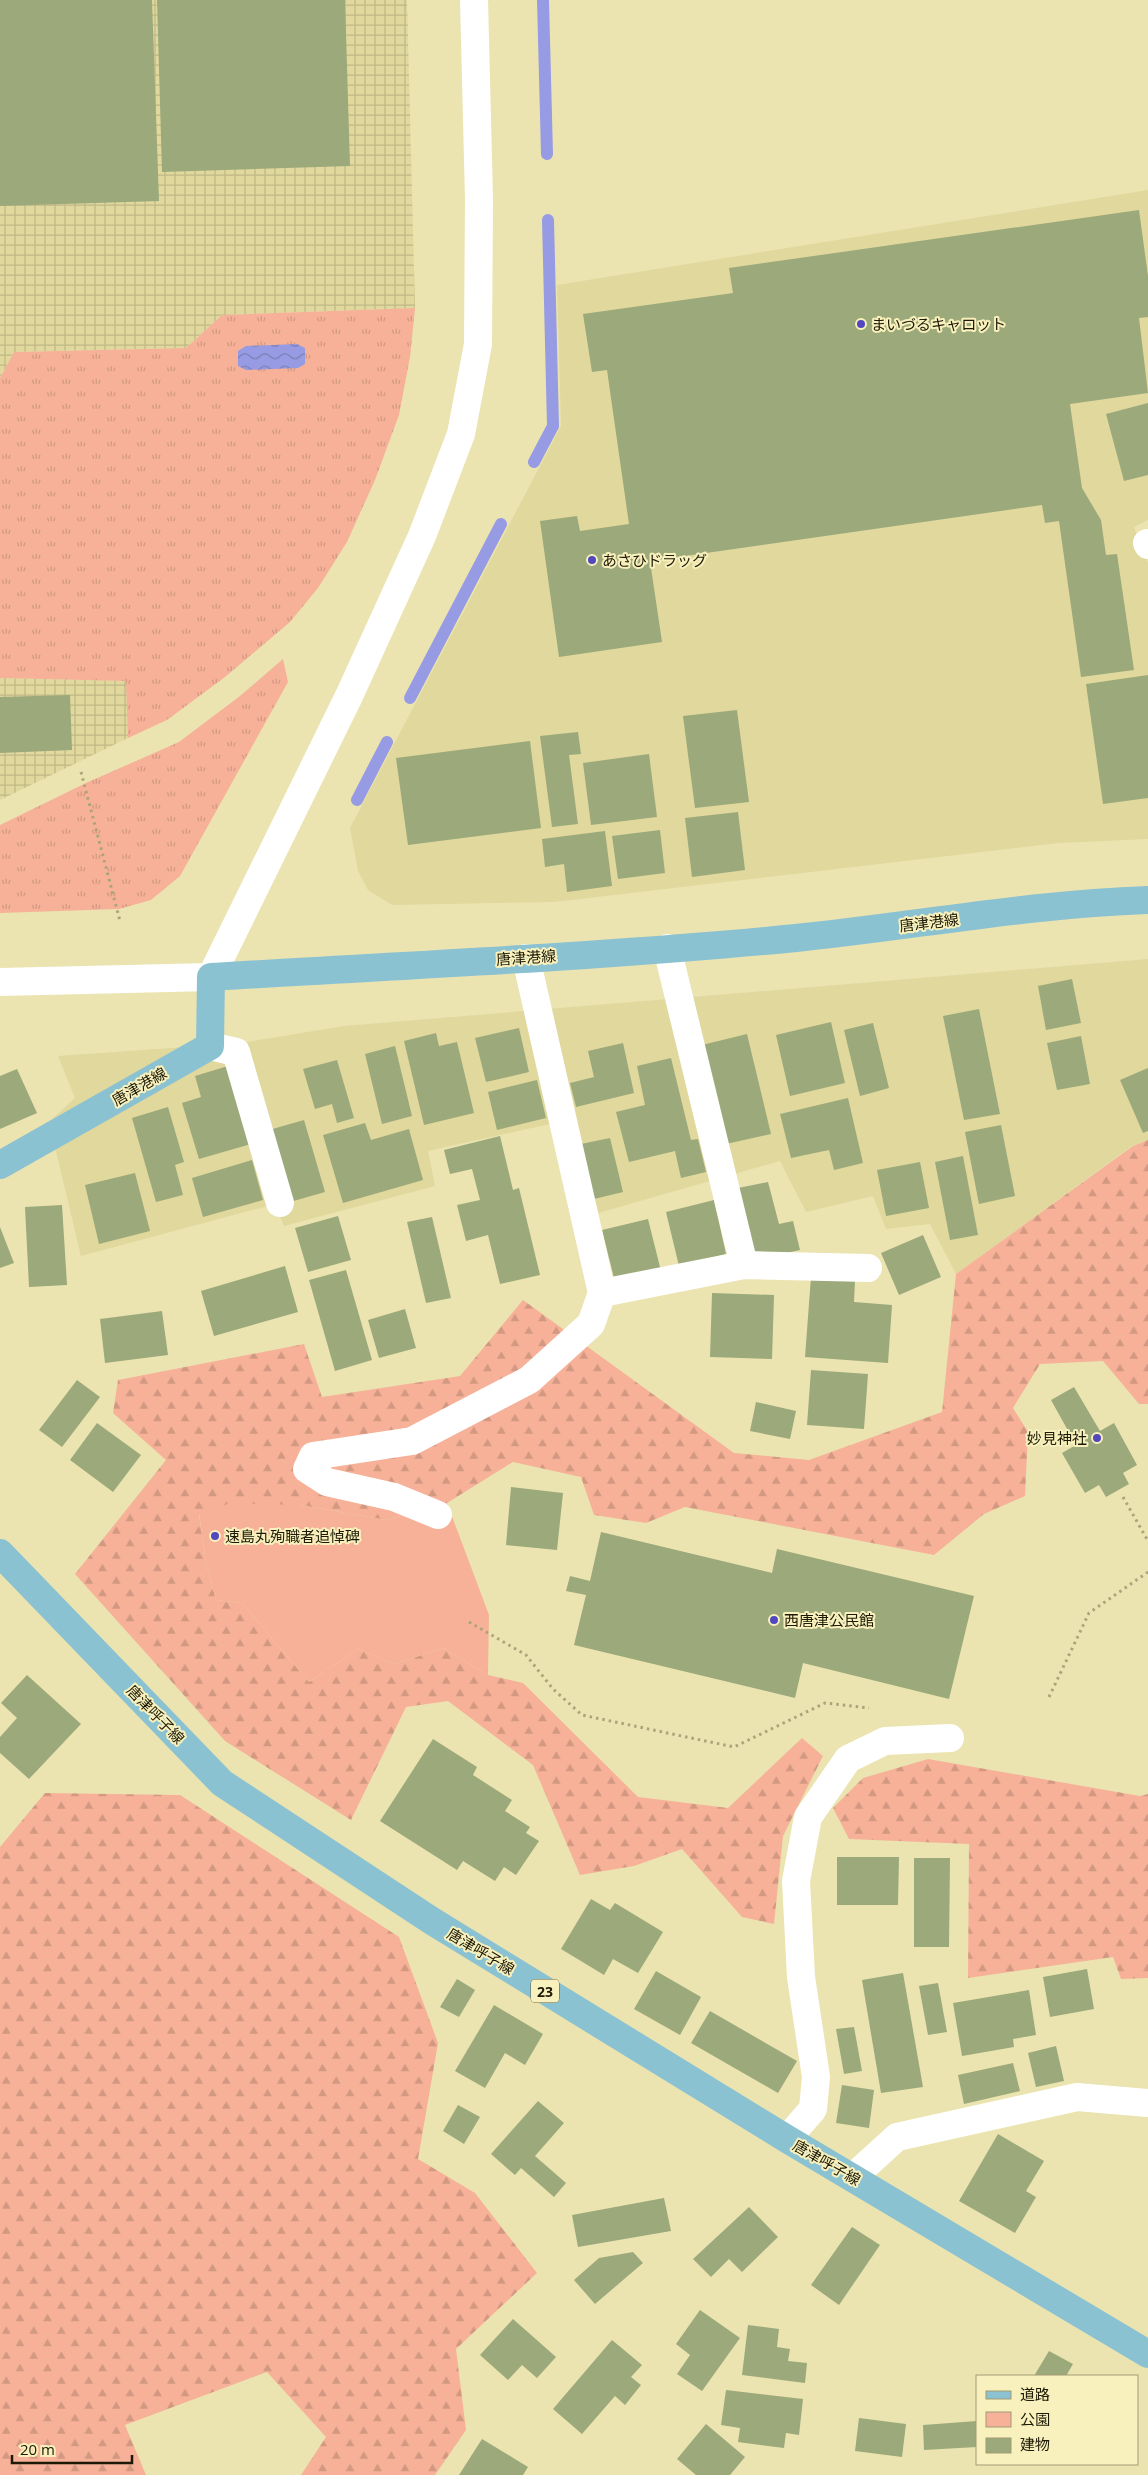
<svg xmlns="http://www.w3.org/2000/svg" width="1148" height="2475" font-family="'Open Sans','Noto Sans JP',sans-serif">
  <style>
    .built { fill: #e0d89d }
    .industrial { fill: url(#industrial-grid) }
    .grass { fill: url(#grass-tufts) }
    .forest { fill: url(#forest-firs) }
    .park { fill: #f6b198 }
    .water { fill: url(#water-waves) }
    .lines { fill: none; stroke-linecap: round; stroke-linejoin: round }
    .stream { stroke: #979be3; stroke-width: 12 }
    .building { fill: #9ca97a }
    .path { stroke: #aaa47b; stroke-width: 3; stroke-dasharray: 2.5 4; stroke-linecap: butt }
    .minor { stroke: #fff; stroke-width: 28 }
    .major { stroke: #8bc2d2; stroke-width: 28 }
    .poi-dot { fill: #5147be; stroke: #f9f1bd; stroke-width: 2 }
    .labels { text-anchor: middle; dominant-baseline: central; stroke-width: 4; stroke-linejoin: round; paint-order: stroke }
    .shield { fill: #f9f1bd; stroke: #5e5a3d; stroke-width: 1 }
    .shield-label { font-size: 14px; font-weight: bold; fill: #1c1906 }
    .poi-label { font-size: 15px; fill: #1c1906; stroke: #f9f1bd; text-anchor: start }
    .street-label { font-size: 15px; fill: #1c1906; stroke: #f9f1bd }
  </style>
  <defs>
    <pattern id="industrial-grid" width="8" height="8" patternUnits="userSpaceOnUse" patternTransform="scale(1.25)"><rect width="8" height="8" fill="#e0d89d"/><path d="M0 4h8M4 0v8" fill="none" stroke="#c0b986"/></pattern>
    <pattern id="grass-tufts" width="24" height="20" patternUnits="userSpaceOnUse" patternTransform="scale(1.25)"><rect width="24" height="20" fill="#f6b198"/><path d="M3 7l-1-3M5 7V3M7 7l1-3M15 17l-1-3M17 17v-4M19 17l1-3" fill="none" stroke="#d29882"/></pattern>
    <pattern id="forest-firs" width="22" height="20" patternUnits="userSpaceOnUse" patternTransform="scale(1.25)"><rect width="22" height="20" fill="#f6b198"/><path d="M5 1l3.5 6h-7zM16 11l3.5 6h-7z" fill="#d29882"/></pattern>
    <pattern id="water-waves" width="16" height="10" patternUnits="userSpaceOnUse" patternTransform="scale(1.25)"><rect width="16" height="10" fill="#979be3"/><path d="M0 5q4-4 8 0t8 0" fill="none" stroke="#7a7eb6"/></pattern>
  </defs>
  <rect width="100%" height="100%" fill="#ebe4b1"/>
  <g class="built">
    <path d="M1148,190V520L1134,527L1148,563V839L1059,843L554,902L392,905L368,890L358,871L350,828L561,426L557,285Z"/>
    <path d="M1148,959V1140L1132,1146L956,1274L930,1224L886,1229L873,1196L806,1212L780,1161L581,1218L550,1124L428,1151L435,1186L284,1226L275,1204L81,1256L49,1122L75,1098L58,1056L241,1043L344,1026Z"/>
  </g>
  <g class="industrial">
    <path d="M0,0H407L415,308L222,315L186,348L14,352L0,378Z"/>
    <path d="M0,678L127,681L128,738L0,800Z"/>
  </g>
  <g class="grass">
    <path d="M415,308L410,357L399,415L375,480L347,542L318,588L290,622L225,677L167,720L128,738L126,681L0,678V378L14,352L186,348L222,315Z"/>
    <path d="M283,659L288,682L180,876L151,900L119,909L0,913V825L86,783L179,742L240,696Z"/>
  </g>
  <g class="forest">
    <path d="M1148,1140V1404H1139L1103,1361L1040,1364L1013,1408L1028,1432L1025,1496L984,1514L934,1555L685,1507L646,1523L594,1515L581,1477L513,1462L447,1503L386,1520L300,1505L199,1514L206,1563L216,1600L242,1603L309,1682L358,1649L394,1664L443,1648L488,1675L523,1683L638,1797L728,1808L802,1738L823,1756L783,1836L774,1924L742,1917L682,1849L634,1866L580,1875L533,1765L448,1701L406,1707L351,1820L225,1741L75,1574L166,1460L113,1413L118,1380L304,1344L322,1397L460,1376L523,1300L734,1453L809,1460L942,1412L956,1274L1133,1146Z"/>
    <path d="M928,1759L1140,1796L1148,1794V1978L1121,1979L1113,1957L968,1978L969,1844L849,1839L833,1808L863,1778Z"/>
    <path d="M45,1793L180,1795L399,1937L438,2043L418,2159L475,2193L537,2273L456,2349L466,2430L435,2475H301L326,2437L267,2372L125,2425L146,2475H0V1847Z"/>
  </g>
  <path class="park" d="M231,1503L300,1505L386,1520L447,1503L489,1615L488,1675L443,1648L394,1664L358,1649L309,1682L242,1603L216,1600L206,1563L199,1513Z"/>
  <path class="water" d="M297,344L305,348V364L298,368L246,370L238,366V351L246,346Z"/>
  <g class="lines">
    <g class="stream">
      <path d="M543,0L547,154"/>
      <path d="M534,462L553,426L548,220"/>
      <path d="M410,698L501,524"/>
      <path d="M357,800L387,742"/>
    </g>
  </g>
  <g class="building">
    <path d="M0,0H152L159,201L0,206Z"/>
    <path d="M157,0H345L350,166L162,172Z"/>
    <path d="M1139,210L1148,276V317L1139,318L1148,393L1070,404L1082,488L1101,520L1106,555L1117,554L1134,670L1081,677L1059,521L1045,523L1042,505L650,561L662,642L559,657L540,521L577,516L580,531L629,524L607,370L592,372L583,314L733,293L729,268Z"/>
    <path d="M1148,403V475L1124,481L1106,414Z"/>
    <path d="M1148,675V798L1103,804L1086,684Z"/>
    <path d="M70,695L72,750L0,753V697Z"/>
    <path d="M737,710L749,802L695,808L683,716Z"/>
    <path d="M578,732L581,754L569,755L578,824L552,827L540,736Z"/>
    <path d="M530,741L541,828L408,845L396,758Z"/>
    <path d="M649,754L657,817L591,825L583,763Z"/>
    <path d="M738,812L745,870L692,877L685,818Z"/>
    <path d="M660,830L665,873L618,879L612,836Z"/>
    <path d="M605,831L612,886L567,892L564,864L545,867L542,839Z"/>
    <path d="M1072,979L1081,1023L1046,1030L1038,986Z"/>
    <path d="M979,1009L1000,1114L964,1120L943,1016Z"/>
    <path d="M831,1022L845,1083L790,1096L776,1035Z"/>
    <path d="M873,1023L889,1088L860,1096L844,1030Z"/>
    <path d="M519,1028L529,1072L486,1082L475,1038Z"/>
    <path d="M436,1033L439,1046L457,1042L474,1113L424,1125L404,1041Z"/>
    <path d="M747,1034L771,1134L726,1144L702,1045Z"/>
    <path d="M1081,1036L1090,1084L1057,1090L1047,1043Z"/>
    <path d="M623,1043L634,1093L576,1107L570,1083L594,1077L588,1051Z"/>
    <path d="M395,1046L412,1116L382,1124L365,1054Z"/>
    <path d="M671,1058L691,1140L698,1139L706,1172L681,1178L675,1151L629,1162L616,1112L645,1105L637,1066Z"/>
    <path d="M337,1060L354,1118L337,1123L332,1104L315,1109L303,1069Z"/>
    <path d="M228,1066L251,1144L199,1159L182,1103L201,1097L195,1076Z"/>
    <path d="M1148,1068V1131L1143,1133L1120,1080Z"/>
    <path d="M17,1069L37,1113L0,1129V1076Z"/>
    <path d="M537,1080L546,1118L497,1130L488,1092Z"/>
    <path d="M848,1098L863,1163L834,1170L829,1150L791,1158L780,1114Z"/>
    <path d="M168,1107L184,1162L175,1165L183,1195L156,1202L132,1118Z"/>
    <path d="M304,1120L325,1192L290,1202L269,1130Z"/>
    <path d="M365,1123L371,1140L409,1129L423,1180L343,1203L323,1135Z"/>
    <path d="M1001,1125L1015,1196L979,1204L965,1132Z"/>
    <path d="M500,1136L513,1190L519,1188L540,1275L500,1284L488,1235L466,1241L457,1205L480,1200L472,1169L450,1174L444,1150Z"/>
    <path d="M610,1138L623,1192L594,1199L581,1144Z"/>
    <path d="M963,1156L978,1235L950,1240L935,1162Z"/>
    <path d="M252,1160L263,1200L203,1217L192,1178Z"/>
    <path d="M920,1162L929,1208L886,1216L877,1170Z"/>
    <path d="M135,1173L150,1231L99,1244L85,1185Z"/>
    <path d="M768,1182L779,1224L793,1221L800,1250L755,1260L738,1188Z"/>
    <path d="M714,1200L726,1254L679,1266L666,1212Z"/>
    <path d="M62,1205L67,1285L29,1287L25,1207Z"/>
    <path d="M338,1216L351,1260L308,1272L295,1228Z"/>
    <path d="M432,1217L451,1298L426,1303L407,1222Z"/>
    <path d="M648,1219L661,1271L615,1282L602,1230Z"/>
    <path d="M0,1227L14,1263L0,1268Z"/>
    <path d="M923,1235L941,1277L899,1295L881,1253Z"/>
    <path d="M285,1266L298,1312L214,1336L201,1291Z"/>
    <path d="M346,1270L372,1360L335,1371L309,1280Z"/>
    <path d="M811,1277L855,1280L854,1302L892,1305L888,1363L805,1357Z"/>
    <path d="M712,1293L774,1295L772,1359L710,1357Z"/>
    <path d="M405,1309L416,1348L379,1358L368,1320Z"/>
    <path d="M162,1311L168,1355L105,1363L100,1319Z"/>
    <path d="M811,1370L868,1374L864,1429L807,1425Z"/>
    <path d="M77,1380L100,1397L62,1447L39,1430Z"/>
    <path d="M1074,1387L1100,1431L1114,1423L1137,1465L1123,1473L1129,1484L1106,1497L1099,1485L1085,1493L1062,1453L1076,1445L1051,1400Z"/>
    <path d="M756,1402L796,1411L790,1439L750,1431Z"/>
    <path d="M97,1423L141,1455L113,1492L70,1460Z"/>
    <path d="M511,1487L563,1493L557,1550L506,1545Z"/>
    <path d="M601,1532L772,1573L777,1549L974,1596L949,1699L803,1663L795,1698L574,1645L586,1595L566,1591L570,1576L590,1581Z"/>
    <path d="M27,1675L81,1724L29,1779L0,1753V1737L17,1718L1,1703Z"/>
    <path d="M433,1739L477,1767L473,1775L512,1800L505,1811L530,1827L526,1833L539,1841L516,1875L504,1867L495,1881L463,1861L457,1870L380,1821Z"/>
    <path d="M837,1857H899L898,1905H837Z"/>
    <path d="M914,1858H950L949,1947H914Z"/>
    <path d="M591,1899L610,1910L615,1903L663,1932L638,1973L613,1959L604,1975L561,1949Z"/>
    <path d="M1087,1969L1094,2009L1050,2017L1043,1977Z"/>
    <path d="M656,1971L701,1997L680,2035L634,2009Z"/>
    <path d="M903,1973L923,2087L881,2093L862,1980Z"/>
    <path d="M457,1979L475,1990L459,2017L440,2007Z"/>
    <path d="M938,1983L947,2032L928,2035L919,1986Z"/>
    <path d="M1029,1990L1036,2035L1013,2039L1014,2047L962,2056L953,2003Z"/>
    <path d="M494,2005L543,2034L525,2065L505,2053L485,2088L455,2071Z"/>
    <path d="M710,2011L797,2061L778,2093L691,2043Z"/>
    <path d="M854,2027L862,2071L844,2074L836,2029Z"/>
    <path d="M1056,2046L1064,2081L1036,2087L1028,2053Z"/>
    <path d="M1013,2063L1020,2091L964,2104L958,2075Z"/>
    <path d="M842,2085L874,2090L869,2128L836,2123Z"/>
    <path d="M538,2101L564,2123L535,2156L566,2183L554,2197L521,2168L515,2175L491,2154Z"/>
    <path d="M458,2105L480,2117L464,2144L443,2131Z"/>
    <path d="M998,2134L1044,2161L1026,2191L1036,2197L1015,2233L959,2201Z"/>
    <path d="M664,2198L671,2231L578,2247L572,2215Z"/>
    <path d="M749,2207L778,2237L742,2272L729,2259L711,2277L693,2259Z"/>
    <path d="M852,2227L880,2245L839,2305L811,2285Z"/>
    <path d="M633,2252L643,2263L595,2304L574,2280L599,2258Z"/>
    <path d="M700,2310L740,2338L702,2391L677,2374L690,2355L676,2344Z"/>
    <path d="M513,2319L556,2357L537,2378L522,2365L508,2380L480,2355Z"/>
    <path d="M748,2325L779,2329L777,2347L790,2349L788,2361L807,2363L805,2383L742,2375Z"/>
    <path d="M612,2340L642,2365L631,2377L641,2385L625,2405L615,2396L582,2434L553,2409Z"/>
    <path d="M1049,2351L1073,2364L1066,2376H1034Z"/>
    <path d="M726,2390L803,2399L799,2435L786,2433L784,2448L738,2442L740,2428L721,2425Z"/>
    <path d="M859,2418L906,2424L902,2457L855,2451Z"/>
    <path d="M977,2421V2447L924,2450L923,2425Z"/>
    <path d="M706,2424L745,2457L730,2475H696L677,2459Z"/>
    <path d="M482,2439L528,2467L523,2475H459Z"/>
  </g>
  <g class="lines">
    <g class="path">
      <path d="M81,772L120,921"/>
      <path d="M1123,1497L1148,1541"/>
      <path d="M469,1622L526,1655L553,1689L582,1715L734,1747L825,1703L869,1708"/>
      <path d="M1049,1697L1089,1613L1148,1572"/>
    </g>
    <g class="minor">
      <path d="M1147,543L1148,545"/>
      <path d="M667,948L744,1265"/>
      <path d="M526,958L602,1293"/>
      <path d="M0,982L211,977L349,696L422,536L461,434L478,344L479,199L474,0"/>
      <path d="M210,1046L236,1052L280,1203"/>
      <path d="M438,1515L394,1497L327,1482L307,1469L313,1456L412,1441L529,1380L591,1324L602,1293L744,1265L868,1268"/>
      <path d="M787,2139L813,2109L816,2077L801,1977L796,1881L808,1817L848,1759L885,1741L950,1738"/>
      <path d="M853,2177L897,2137L1077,2097L1148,2103"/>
    </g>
    <g class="major">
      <path d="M0,1165L210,1046L211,977C406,965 602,957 796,938C913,926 1030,904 1148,900"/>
      <path d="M0,1553L222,1783L432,1921L787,2139L1148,2354"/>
    </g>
  </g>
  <g class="poi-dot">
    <circle cx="861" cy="324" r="5"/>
    <circle cx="592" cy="560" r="5"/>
    <circle cx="1097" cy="1438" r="5"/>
    <circle cx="215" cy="1536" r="5"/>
    <circle cx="774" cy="1620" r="5"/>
  </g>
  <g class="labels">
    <rect class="shield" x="531" y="1979.5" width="28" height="23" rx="4"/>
    <g class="shield-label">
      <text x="545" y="1991">23</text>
    </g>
    <g class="poi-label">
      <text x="871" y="324">まいづるキャロット</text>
      <text x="602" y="560">あさひドラッグ</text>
      <text x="1087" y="1438" text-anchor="end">妙見神社</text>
      <text x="225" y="1536">速島丸殉職者追悼碑</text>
      <text x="784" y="1620">西唐津公民館</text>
    </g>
    <g class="street-label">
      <text transform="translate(929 922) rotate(-7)">唐津港線</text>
      <text transform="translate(526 957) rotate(-4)">唐津港線</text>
      <text transform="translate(139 1086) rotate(-30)">唐津港線</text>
      <text transform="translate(156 1714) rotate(46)">唐津呼子線</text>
      <text transform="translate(481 1951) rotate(31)">唐津呼子線</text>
      <text transform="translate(827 2162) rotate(30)">唐津呼子線</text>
    </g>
  </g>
  <rect x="976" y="2375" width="162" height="90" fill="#f9f1bd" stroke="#a19b74"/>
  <rect x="986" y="2391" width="25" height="8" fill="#8bc2d2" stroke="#a19b74"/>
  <text x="1020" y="2400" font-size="15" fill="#1c1906">道路</text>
  <rect x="986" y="2412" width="25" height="15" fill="#f6b198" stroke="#a19b74"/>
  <text x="1020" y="2425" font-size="15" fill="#1c1906">公園</text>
  <rect x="986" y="2438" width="25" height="15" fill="#9ca97a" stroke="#a19b74"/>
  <text x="1020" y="2450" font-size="15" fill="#1c1906">建物</text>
  <path d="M12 2455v8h120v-8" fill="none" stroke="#1c1906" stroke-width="2.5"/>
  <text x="20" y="2455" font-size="15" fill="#1c1906" stroke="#f9f1bd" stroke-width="4" paint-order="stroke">20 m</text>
</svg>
